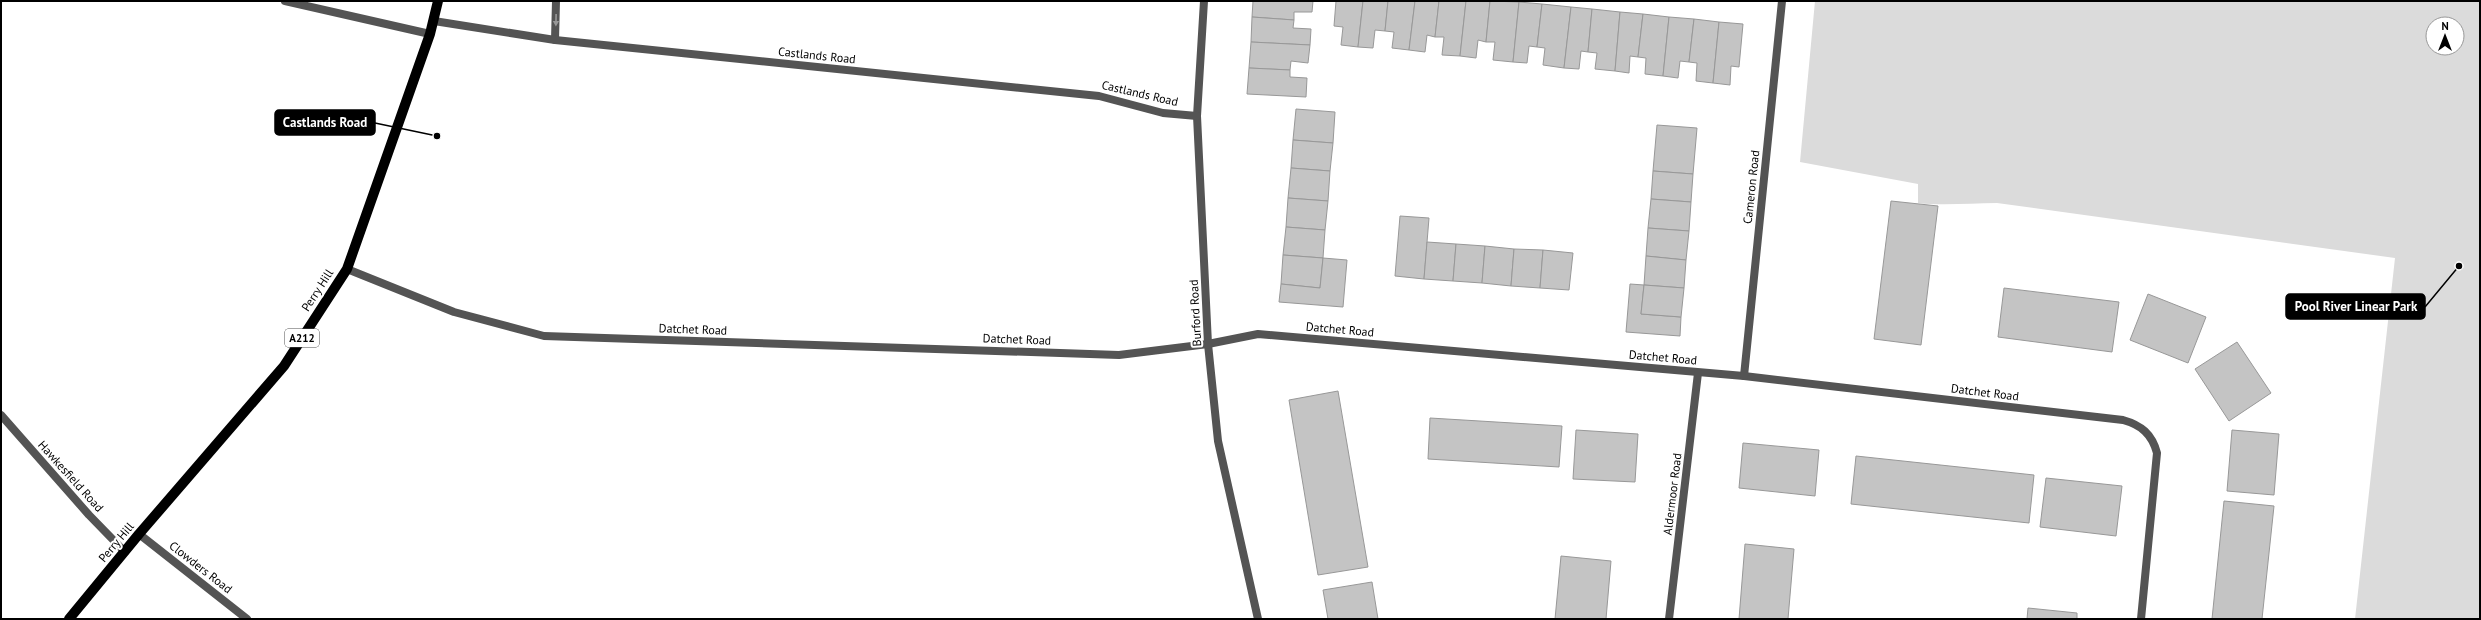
<svg xmlns="http://www.w3.org/2000/svg" width="2481" height="620" font-family="'PT Sans',sans-serif">
  <style>
    .green { fill: #dbdbdb; fill-rule: evenodd }
    .building { fill: #c4c4c4; stroke: #989898 }
    .lines { fill: none; stroke-linecap: round; stroke-linejoin: round }
    .service { stroke: #545454; stroke-width: 8 }
    .minor { stroke: #545454; stroke-width: 8 }
    .primary { stroke: #000; stroke-width: 10 }
    .oneway { fill: #989898 }
    .labels { text-anchor: middle; dominant-baseline: central; stroke-width: 4; stroke-linejoin: round; paint-order: stroke }
    .shield { fill: #fff; stroke: #4c4c4c; stroke-width: 1 }
    .shield-label { font-size: 11px; font-weight: bold; fill: #000 }
    .street-label { font-size: 12px; fill: #000; stroke: #fff }
    .leader { fill: none; stroke: #000; stroke-width: 1.5 }
    .callout-dot { fill: #000; stroke: #fff; stroke-width: 1.5 }
    .callout { fill: #000; stroke: #000; stroke-width: 1.5 }
    .callout-label { font-size: 13px; text-anchor: middle; font-weight: bold; fill: #fff }
  </style>
  <rect width="100%" height="100%" fill="#fff"/>
  <path class="green" d="M1815,1H2480V619H2355L2395,258L1997,203C1971,203 1944,206 1918,203V184L1800,162ZM2433,24H2457V48H2433Z"/>
  <g class="building">
    <path d="M1253,1H1313L1312,12H1294V20L1252,17Z"/>
    <path d="M1336,1H1363L1358,47L1341,45L1343,27L1334,26Z"/>
    <path d="M1363,1H1388L1385,31L1375,30L1373,48L1358,47Z"/>
    <path d="M1388,1H1415L1409,50L1392,48L1394,32L1385,31Z"/>
    <path d="M1415,1H1439L1435,37L1427,35L1425,52L1409,50Z"/>
    <path d="M1439,1H1466L1460,56L1442,55L1444,37H1435Z"/>
    <path d="M1466,1H1490L1486,42L1478,40L1476,58L1460,56Z"/>
    <path d="M1490,1L1519,2L1513,62L1493,60L1495,42H1486Z"/>
    <path d="M1519,2L1542,4L1537,47L1529,46L1527,63L1513,62Z"/>
    <path d="M1542,4L1571,7L1564,68L1543,65L1545,48L1537,47Z"/>
    <path d="M1571,7L1592,9L1588,52L1581,51L1579,69L1564,68Z"/>
    <path d="M1592,9L1620,12L1615,71L1595,69L1597,53L1588,52Z"/>
    <path d="M1620,12L1643,14L1638,57L1630,56L1629,73L1615,71Z"/>
    <path d="M1643,14L1669,17L1663,76L1645,74L1646,58L1638,57Z"/>
    <path d="M1252,17L1294,20L1293,28L1311,29L1310,45L1251,42Z"/>
    <path d="M1669,17L1694,19L1689,62L1680,61L1678,78L1663,76Z"/>
    <path d="M1694,19L1719,22L1713,83L1696,81L1697,63L1689,62Z"/>
    <path d="M1719,22L1743,24L1739,67L1731,66L1730,85L1713,83Z"/>
    <path d="M1251,42L1310,45L1308,63L1291,61L1290,70L1249,68Z"/>
    <path d="M1249,68L1290,70V77L1307,78L1306,97L1247,94Z"/>
    <path d="M1296,109L1335,112L1333,143L1293,140Z"/>
    <path d="M1657,125L1697,128L1693,174L1653,171Z"/>
    <path d="M1293,140L1333,143L1330,171L1291,168Z"/>
    <path d="M1291,168L1330,171L1328,201L1288,198Z"/>
    <path d="M1653,171L1693,174L1691,202L1651,199Z"/>
    <path d="M1288,198L1328,201L1325,230L1286,227Z"/>
    <path d="M1651,199L1691,202L1689,231L1648,228Z"/>
    <path d="M1891,201L1938,206L1921,345L1874,339Z"/>
    <path d="M1400,216L1429,218L1424,279L1395,276Z"/>
    <path d="M1286,227L1325,230L1323,258L1283,255Z"/>
    <path d="M1648,228L1689,231L1686,260L1646,256Z"/>
    <path d="M1427,242L1456,244L1453,281L1424,279Z"/>
    <path d="M1456,244L1485,246L1482,283L1453,281Z"/>
    <path d="M1485,246L1514,249L1511,286L1482,283Z"/>
    <path d="M1514,249L1543,250L1540,288L1511,286Z"/>
    <path d="M1543,250L1573,253L1569,290L1540,288Z"/>
    <path d="M1283,255L1323,258L1320,288L1281,284Z"/>
    <path d="M1646,256L1686,260L1684,288L1644,285Z"/>
    <path d="M1323,258L1347,260L1343,307L1279,302L1281,284L1320,288Z"/>
    <path d="M1630,284L1644,285L1641,314L1681,317L1680,336L1626,332Z"/>
    <path d="M1644,285L1684,288L1681,317L1641,314Z"/>
    <path d="M2004,288L2119,302L2112,352L1998,337Z"/>
    <path d="M2148,294L2206,317L2188,363L2130,340Z"/>
    <path d="M2237,342L2271,393L2229,421L2195,369Z"/>
    <path d="M1338,391L1368,567L1318,575L1289,400Z"/>
    <path d="M1430,418L1562,426L1559,467L1428,459Z"/>
    <path d="M1576,430L1638,434L1635,482L1573,479Z"/>
    <path d="M2232,430L2279,434L2274,495L2227,491Z"/>
    <path d="M1743,443L1819,450L1815,496L1739,488Z"/>
    <path d="M1856,456L2034,475L2029,523L1851,504Z"/>
    <path d="M2046,478L2122,486L2116,536L2040,527Z"/>
    <path d="M2224,501L2274,506L2262,619H2212Z"/>
    <path d="M1745,544L1794,549L1788,619H1739Z"/>
    <path d="M1561,556L1611,561L1606,619H1555Z"/>
    <path d="M1372,582L1378,619H1328L1323,590Z"/>
    <path d="M2028,608L2077,613V619H2027Z"/>
  </g>
  <g class="lines">
    <path class="service" d="M555,40L556,1"/>
    <g class="minor">
      <path d="M285,1L430,34"/>
      <path d="M1204,1L1197,116L1208,344L1218,441L1258,619"/>
      <path d="M434,21L555,40L1099,96L1163,113L1197,116"/>
      <path d="M347,269L454,312L544,336L1119,355L1208,344L1258,334L1744,376L2123,420C2141,425 2152,434 2157,453L2141,619"/>
      <path d="M1744,376L1782,1"/>
      <path d="M1,415L89,515L125,552"/>
      <path d="M139,534L247,619"/>
      <path d="M1669,619L1698,373"/>
    </g>
    <path class="primary" d="M69,619L139,534L284,366L347,269L430,34L438,1"/>
  </g>
  <defs><path id="oneway-solid" d="M-6-.8H1V-3.2L6.5 0L1 3.2V.8H-6Z"/></defs>
  <use class="oneway" href="#oneway-solid" transform="translate(556 20) rotate(91)"/>
  <g class="labels">
    <rect class="shield" x="285" y="329" width="34" height="18" rx="3"/>
    <g class="shield-label">
      <text x="302" y="338">A212</text>
    </g>
    <g class="street-label">
      <text transform="translate(817 55) rotate(6)">Castlands Road</text>
      <text transform="translate(1140 93) rotate(13)">Castlands Road</text>
      <text transform="translate(1751 187) rotate(-84)">Cameron Road</text>
      <text transform="translate(317 290) rotate(-57)">Perry Hill</text>
      <text transform="translate(1195 313) rotate(-93)">Burford Road</text>
      <text transform="translate(693 329) rotate(2)">Datchet Road</text>
      <text transform="translate(1340 329) rotate(5)">Datchet Road</text>
      <text transform="translate(1017 339) rotate(2)">Datchet Road</text>
      <text transform="translate(1663 357) rotate(5)">Datchet Road</text>
      <text transform="translate(1985 392) rotate(7)">Datchet Road</text>
      <text transform="translate(71 476) rotate(48)">Hawkesfield Road</text>
      <text transform="translate(1672 494) rotate(-83)">Aldermoor Road</text>
      <text transform="translate(116 542) rotate(-50)">Perry Hill</text>
      <text transform="translate(201 567) rotate(38)">Clowders Road</text>
    </g>
  </g>
  <path class="leader" d="M437 136L375 123M2459 266L2425 307"/>
  <g class="callout-dot">
    <circle cx="437" cy="136" r="4"/>
    <circle cx="2459" cy="266" r="4"/>
  </g>
  <g class="callout">
    <rect x="275" y="110" width="100" height="25" rx="4"/>
    <rect x="2286" y="294" width="139" height="25" rx="4"/>
  </g>
  <g class="callout-label">
    <text x="325" y="127">Castlands Road</text>
    <text x="2356" y="311">Pool River Linear Park</text>
  </g>
  <rect width="2481" height="620" fill="none" stroke="#000000" stroke-width="4"/>
  <g transform="translate(2445 36)"><circle r="19" fill="#ffffff" stroke="#999999"/>
  <path d="M0-3L7 15L0 10L-7 15Z" fill="#000000"/>
  <text y="-6" font-size="11" font-weight="bold" text-anchor="middle" fill="#000000">N</text>
  </g>
</svg>
